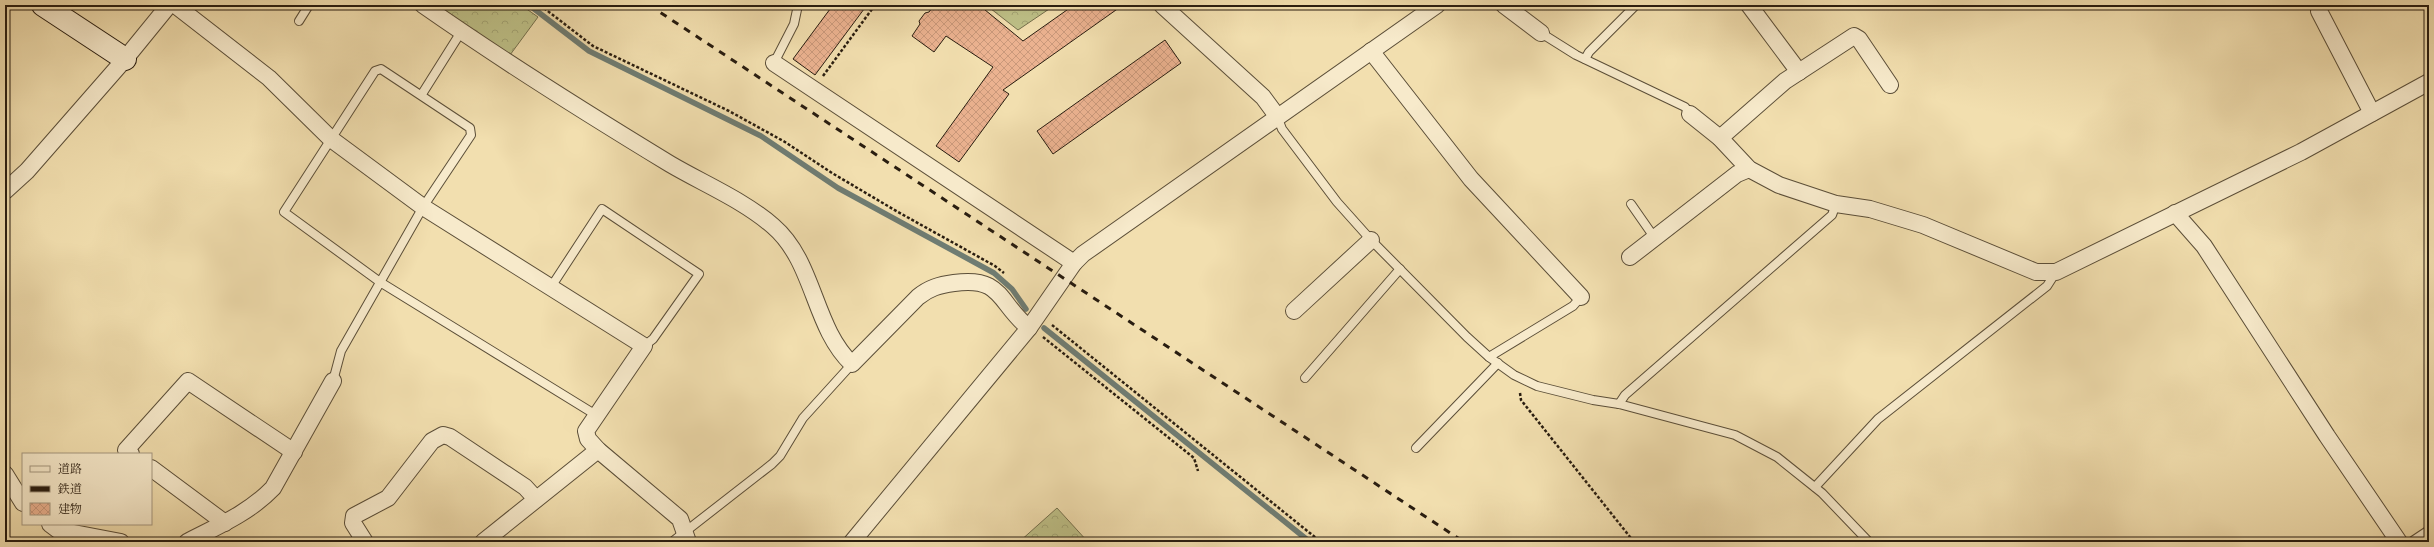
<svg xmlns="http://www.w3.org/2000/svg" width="2434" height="547" font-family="'Libre Bodoni','Noto Serif JP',serif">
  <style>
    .forest { fill: url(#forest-crowns); stroke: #746f4c }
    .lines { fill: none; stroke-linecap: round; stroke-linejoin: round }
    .stream { stroke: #6f7c72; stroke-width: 5.5 }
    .building { fill: url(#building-cross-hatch); stroke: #291d10 }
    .lane-casing { stroke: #5b4e38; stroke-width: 10 }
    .street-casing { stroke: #5b4e38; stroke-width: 18 }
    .secondary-casing { stroke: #291d10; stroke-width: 24 }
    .path { stroke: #291d10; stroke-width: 2.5; stroke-dasharray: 3 2; stroke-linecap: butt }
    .lane { stroke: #f7eacb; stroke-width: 8 }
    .street { stroke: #f7eacb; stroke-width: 16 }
    .secondary { stroke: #f7eacb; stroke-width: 22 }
    .rail { stroke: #291d10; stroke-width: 3; stroke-dasharray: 7 7; stroke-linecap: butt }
  </style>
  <defs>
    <pattern id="forest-crowns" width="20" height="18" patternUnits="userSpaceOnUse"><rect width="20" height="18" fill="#bec188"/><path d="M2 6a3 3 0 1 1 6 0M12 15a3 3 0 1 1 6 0" fill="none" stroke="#a3a574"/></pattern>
    <pattern id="building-cross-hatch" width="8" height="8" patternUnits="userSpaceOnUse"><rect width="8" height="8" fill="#ebb290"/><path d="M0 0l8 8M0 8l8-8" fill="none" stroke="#ca997b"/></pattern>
  </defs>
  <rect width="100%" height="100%" fill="#f2dfaf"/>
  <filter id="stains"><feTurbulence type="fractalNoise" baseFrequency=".005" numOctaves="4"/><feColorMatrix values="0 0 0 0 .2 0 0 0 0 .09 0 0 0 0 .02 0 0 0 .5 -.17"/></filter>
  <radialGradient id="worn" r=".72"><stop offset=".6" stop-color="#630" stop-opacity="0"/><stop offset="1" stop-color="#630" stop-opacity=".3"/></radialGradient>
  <g class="forest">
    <path d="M434,5H521L538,17L510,55Z"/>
    <path d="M986,5H1055L1018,30Z"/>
    <path d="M1057,508L1088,542H1019Z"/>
  </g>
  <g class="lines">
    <g class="stream">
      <path d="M529,5L589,51L761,136L838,188L994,273L1012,289L1026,309"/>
      <path d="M1044,328L1310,542"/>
    </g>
  </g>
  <g class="building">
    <path d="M833,5H867L815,75L793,59Z"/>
    <path d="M934,5H979L1023,41L1074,5H1123L1003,90L1009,94L959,162L936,146L993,67L946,36L934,52L912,36L920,24L919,21L925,13L929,12Z"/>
    <path d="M1165,40L1181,63L1053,154L1037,131Z"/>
  </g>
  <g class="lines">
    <g class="lane-casing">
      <g id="lane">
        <path d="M299,21L309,5"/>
        <path d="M1541,33L1576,55L1685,107L1690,114"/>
        <path d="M1585,59L1589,52L1636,5"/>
        <path d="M774,63L794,24L798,5"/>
        <path d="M422,94L461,32"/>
        <path d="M1277,116L1282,129L1337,202L1371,240L1467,337L1489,357L1514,375L1537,386L1593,400L1619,404L1735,435L1777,457L1822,493L1869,542"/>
        <path d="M1631,204L1654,237"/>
        <path d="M551,287L602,209L699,274L653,339L644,346"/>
        <path d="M1489,357L1573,306L1581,297"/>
        <path d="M1305,378L1400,269"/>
        <path d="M333,381L341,351L423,207L471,135L470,128L381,69L375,71L284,212L380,282L596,415"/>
        <path d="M1619,404L1625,395L1832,215L1836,204"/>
        <path d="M1416,448L1498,363"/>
        <path d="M1815,487L1878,419L2047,286L2056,272"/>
        <path d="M672,542L772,464L780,456L803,418L852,364"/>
        <path d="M2411,542L2429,530"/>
      </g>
    </g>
    <g class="street-casing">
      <g id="street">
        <path d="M175,5L269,78L331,139L423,207L644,346L586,431L588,439L598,450L680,519L688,542"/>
        <path d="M423,5C503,61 586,113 670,164C704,184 743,200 773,226C815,262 813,327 852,364L918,297C929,288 939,285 954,283C1003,276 998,303 1029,328"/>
        <path d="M1162,5L1263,97L1277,116"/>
        <path d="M1504,5L1541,33"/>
        <path d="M1749,5L1799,72"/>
        <path d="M2319,11L2372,113"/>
        <path d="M1371,51L1471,179L1581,297"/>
        <path d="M774,63L1074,263"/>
        <path d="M1690,114L1720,138L1749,169L1779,185L1836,204L1870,209L1923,225L2036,272H2056L2301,152L2429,82"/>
        <path d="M1720,138L1785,81L1854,36L1859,39L1890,85"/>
        <path d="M5,191L27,171L125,59L169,5"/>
        <path d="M2175,213L2204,246L2327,436L2399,542"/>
        <path d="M1630,257L1737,174L1749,169"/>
        <path d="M1294,311L1371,240"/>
        <path d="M131,454L126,450L188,381L294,452"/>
        <path d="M151,468L225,523"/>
        <path d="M5,474L23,503"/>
        <path d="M50,524L58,530L121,542"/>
        <path d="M187,542C218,526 249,513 273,488L333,381"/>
        <path d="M365,542L353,523L354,516L388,498L432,441L443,435L450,437L525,487L536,499"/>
        <path d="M483,542L598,450"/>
        <path d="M852,542L1029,328L1074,263L1083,254L1437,5"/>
      </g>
    </g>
    <g class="secondary-casing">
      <path id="secondary" d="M43,5L125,59"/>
    </g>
    <g class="path">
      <path d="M540,5L593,46L729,111L785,142L832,173L898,212L995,266L1004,273"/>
      <path d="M823,76L875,5"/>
      <path d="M1052,325L1321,542"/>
      <path d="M1043,337L1194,458L1198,471"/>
      <path d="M1520,393L1521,400L1634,542"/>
    </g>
    <use href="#lane" class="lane"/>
    <use href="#street" class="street"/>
    <use href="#secondary" class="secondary"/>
    <path class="rail" d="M649,5L1464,542"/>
  </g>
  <rect width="2434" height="547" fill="none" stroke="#f2dfaf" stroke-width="20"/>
  <rect x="6" y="6" width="2422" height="535" fill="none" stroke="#291d10" stroke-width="2"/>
  <rect x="10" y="10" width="2414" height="527" fill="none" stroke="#291d10"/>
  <rect x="22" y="453" width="130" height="72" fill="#f7eacb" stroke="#a59880"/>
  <rect x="30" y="466" width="20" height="6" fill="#f7eacb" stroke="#a59880"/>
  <text x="58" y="473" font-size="12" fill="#291d10">道路</text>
  <rect x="30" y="486" width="20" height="6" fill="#291d10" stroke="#a59880"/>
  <text x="58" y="493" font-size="12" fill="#291d10">鉄道</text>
  <rect x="30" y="503" width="20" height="12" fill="url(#building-cross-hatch)" stroke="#a59880"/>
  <text x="58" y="513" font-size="12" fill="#291d10">建物</text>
  <rect width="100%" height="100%" filter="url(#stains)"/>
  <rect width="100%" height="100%" fill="url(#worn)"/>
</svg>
